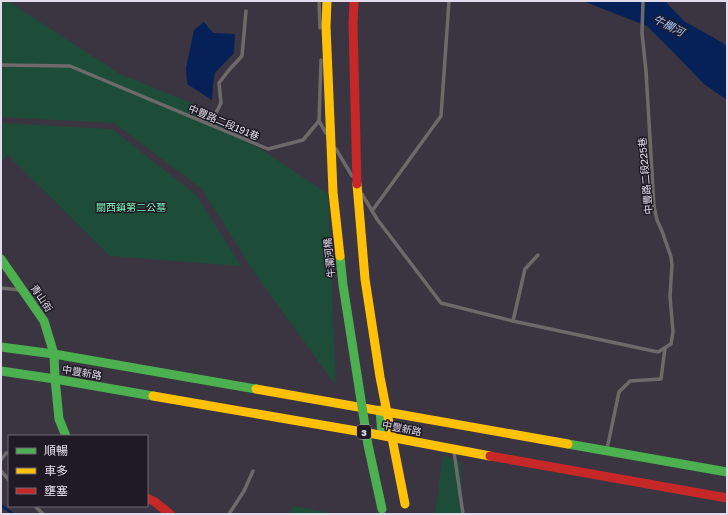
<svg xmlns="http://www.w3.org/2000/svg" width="728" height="515" font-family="'Golos Text','Noto Sans TC',sans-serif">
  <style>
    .green { fill: #1d4d38 }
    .water { fill: #062158 }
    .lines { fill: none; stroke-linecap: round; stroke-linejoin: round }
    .stream { stroke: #062158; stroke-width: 2.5 }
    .lane { stroke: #6e696b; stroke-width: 3.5 }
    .fast { stroke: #4caf50; stroke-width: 9 }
    .slow { stroke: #ffc107; stroke-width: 9 }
    .jam { stroke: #c62828; stroke-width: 9 }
    .fast-bridge { stroke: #4caf50; stroke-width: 9 }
    .slow-bridge { stroke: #ffc107; stroke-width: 9 }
    .jam-bridge { stroke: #c62828; stroke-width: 9 }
    .labels { text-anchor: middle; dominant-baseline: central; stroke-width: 3; stroke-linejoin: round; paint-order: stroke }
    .shield { fill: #1f1a25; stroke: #a8a2b0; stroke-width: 1 }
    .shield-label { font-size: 9px; font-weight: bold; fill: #e3dcec }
    .street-label { font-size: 10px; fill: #e3dcec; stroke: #1f1a25 }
    .park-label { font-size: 10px; fill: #7bf8ba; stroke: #1f1a25 }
    .water-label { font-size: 11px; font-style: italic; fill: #a6c6fe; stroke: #1f1a25 }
  </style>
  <rect width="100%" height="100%" fill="#3b3541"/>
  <g class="green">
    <path d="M1,1H8L120,74L191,103L328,194L336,386L252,269L202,189L114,123L1,117Z"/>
    <path d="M1,123L112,129L196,195L241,266L110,256L7,154L1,163Z"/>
    <path d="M443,455L461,462L463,514H435Z"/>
    <path d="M293,506L335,514H290Z"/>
  </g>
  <g class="water">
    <path d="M583,1H665L684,21L723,43L727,47V100L704,84L676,55L647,26Z"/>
    <path d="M204,22L213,33L235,34L234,53L215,73L213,85L212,100L187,84L186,68L194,30Z"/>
  </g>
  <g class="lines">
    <path class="stream" d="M1,505L13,514"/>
    <g class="lane">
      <path d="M319,1L320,28"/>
      <path d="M1,65L70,66L268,149L303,140L319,121L321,60"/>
      <path d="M319,121L326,133"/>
      <path d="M210,125L221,103L219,83L229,70L242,56L246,11"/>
      <path d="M336,149L352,176"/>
      <path d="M362,194L377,219L441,303L513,321L525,269L538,255"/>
      <path d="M372,211L441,116L449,1"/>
      <path d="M1,288L20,290"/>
      <path d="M513,321L658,352L671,344L673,332L670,296L672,265L671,257L662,231L657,220L654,206L646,71L642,33L643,1"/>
      <path d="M607,449L619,392L630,381L661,379L665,348"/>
      <path d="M454,452L463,514"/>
      <path d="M1,460L6,453H9"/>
      <path d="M1,471L9,480"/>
      <path d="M35,506L43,514"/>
      <path d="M229,514L244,491L253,471"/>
    </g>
    <g class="fast">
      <path d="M1,259L44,321L54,354L55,379L59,419L66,436"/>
      <path d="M1,347L54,354L256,389"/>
      <path d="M1,371L55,379L153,396"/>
      <path d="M380,410L382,435"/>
      <path d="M568,444L727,472"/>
    </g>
    <g class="slow">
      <path d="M256,389L568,444"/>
      <path d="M153,396L374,434L490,456"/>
    </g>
    <g class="jam">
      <path d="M490,456L727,498"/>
      <path d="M147,498L155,502L170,514"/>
    </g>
    <path class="fast-bridge" d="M340,256L343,285L368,445L382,509"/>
    <g class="slow-bridge">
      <path d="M327,1L326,26L333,192L340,256"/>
      <path d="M357,184L365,279L380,377L405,504"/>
    </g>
    <path class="jam-bridge" d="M354,1L353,24L357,184"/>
  </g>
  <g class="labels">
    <rect class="shield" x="357" y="425" width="14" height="14" rx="3"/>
    <g class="shield-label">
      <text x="364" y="432">3</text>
    </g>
    <g class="street-label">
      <text transform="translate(224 122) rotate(23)">中豐路二段191巷</text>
      <text transform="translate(645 176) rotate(-95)">中豐路二段225巷</text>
      <text transform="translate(329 258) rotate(-96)">牛瀾河橋</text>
      <text transform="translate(42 298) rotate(56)">青山街</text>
      <text transform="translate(82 372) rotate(10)">中豐新路</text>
      <text transform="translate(402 428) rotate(11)">中豐新路</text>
    </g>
    <g class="park-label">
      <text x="131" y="207">關西鎮第二公墓</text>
    </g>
    <g class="water-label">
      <text transform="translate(669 25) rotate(27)">牛欄河</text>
    </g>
  </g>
  <rect width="728" height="515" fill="none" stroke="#e3dcec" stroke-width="4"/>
  <rect x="8" y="435" width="140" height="72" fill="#1f1a25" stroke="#6d6875"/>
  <rect x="16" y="448" width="20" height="6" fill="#4caf50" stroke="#6d6875"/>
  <text x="44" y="455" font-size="12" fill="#e3dcec">順暢</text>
  <rect x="16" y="468" width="20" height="6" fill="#ffc107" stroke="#6d6875"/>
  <text x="44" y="475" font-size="12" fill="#e3dcec">車多</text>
  <rect x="16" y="488" width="20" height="6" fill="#c62828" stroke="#6d6875"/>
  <text x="44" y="495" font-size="12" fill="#e3dcec">壅塞</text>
</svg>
